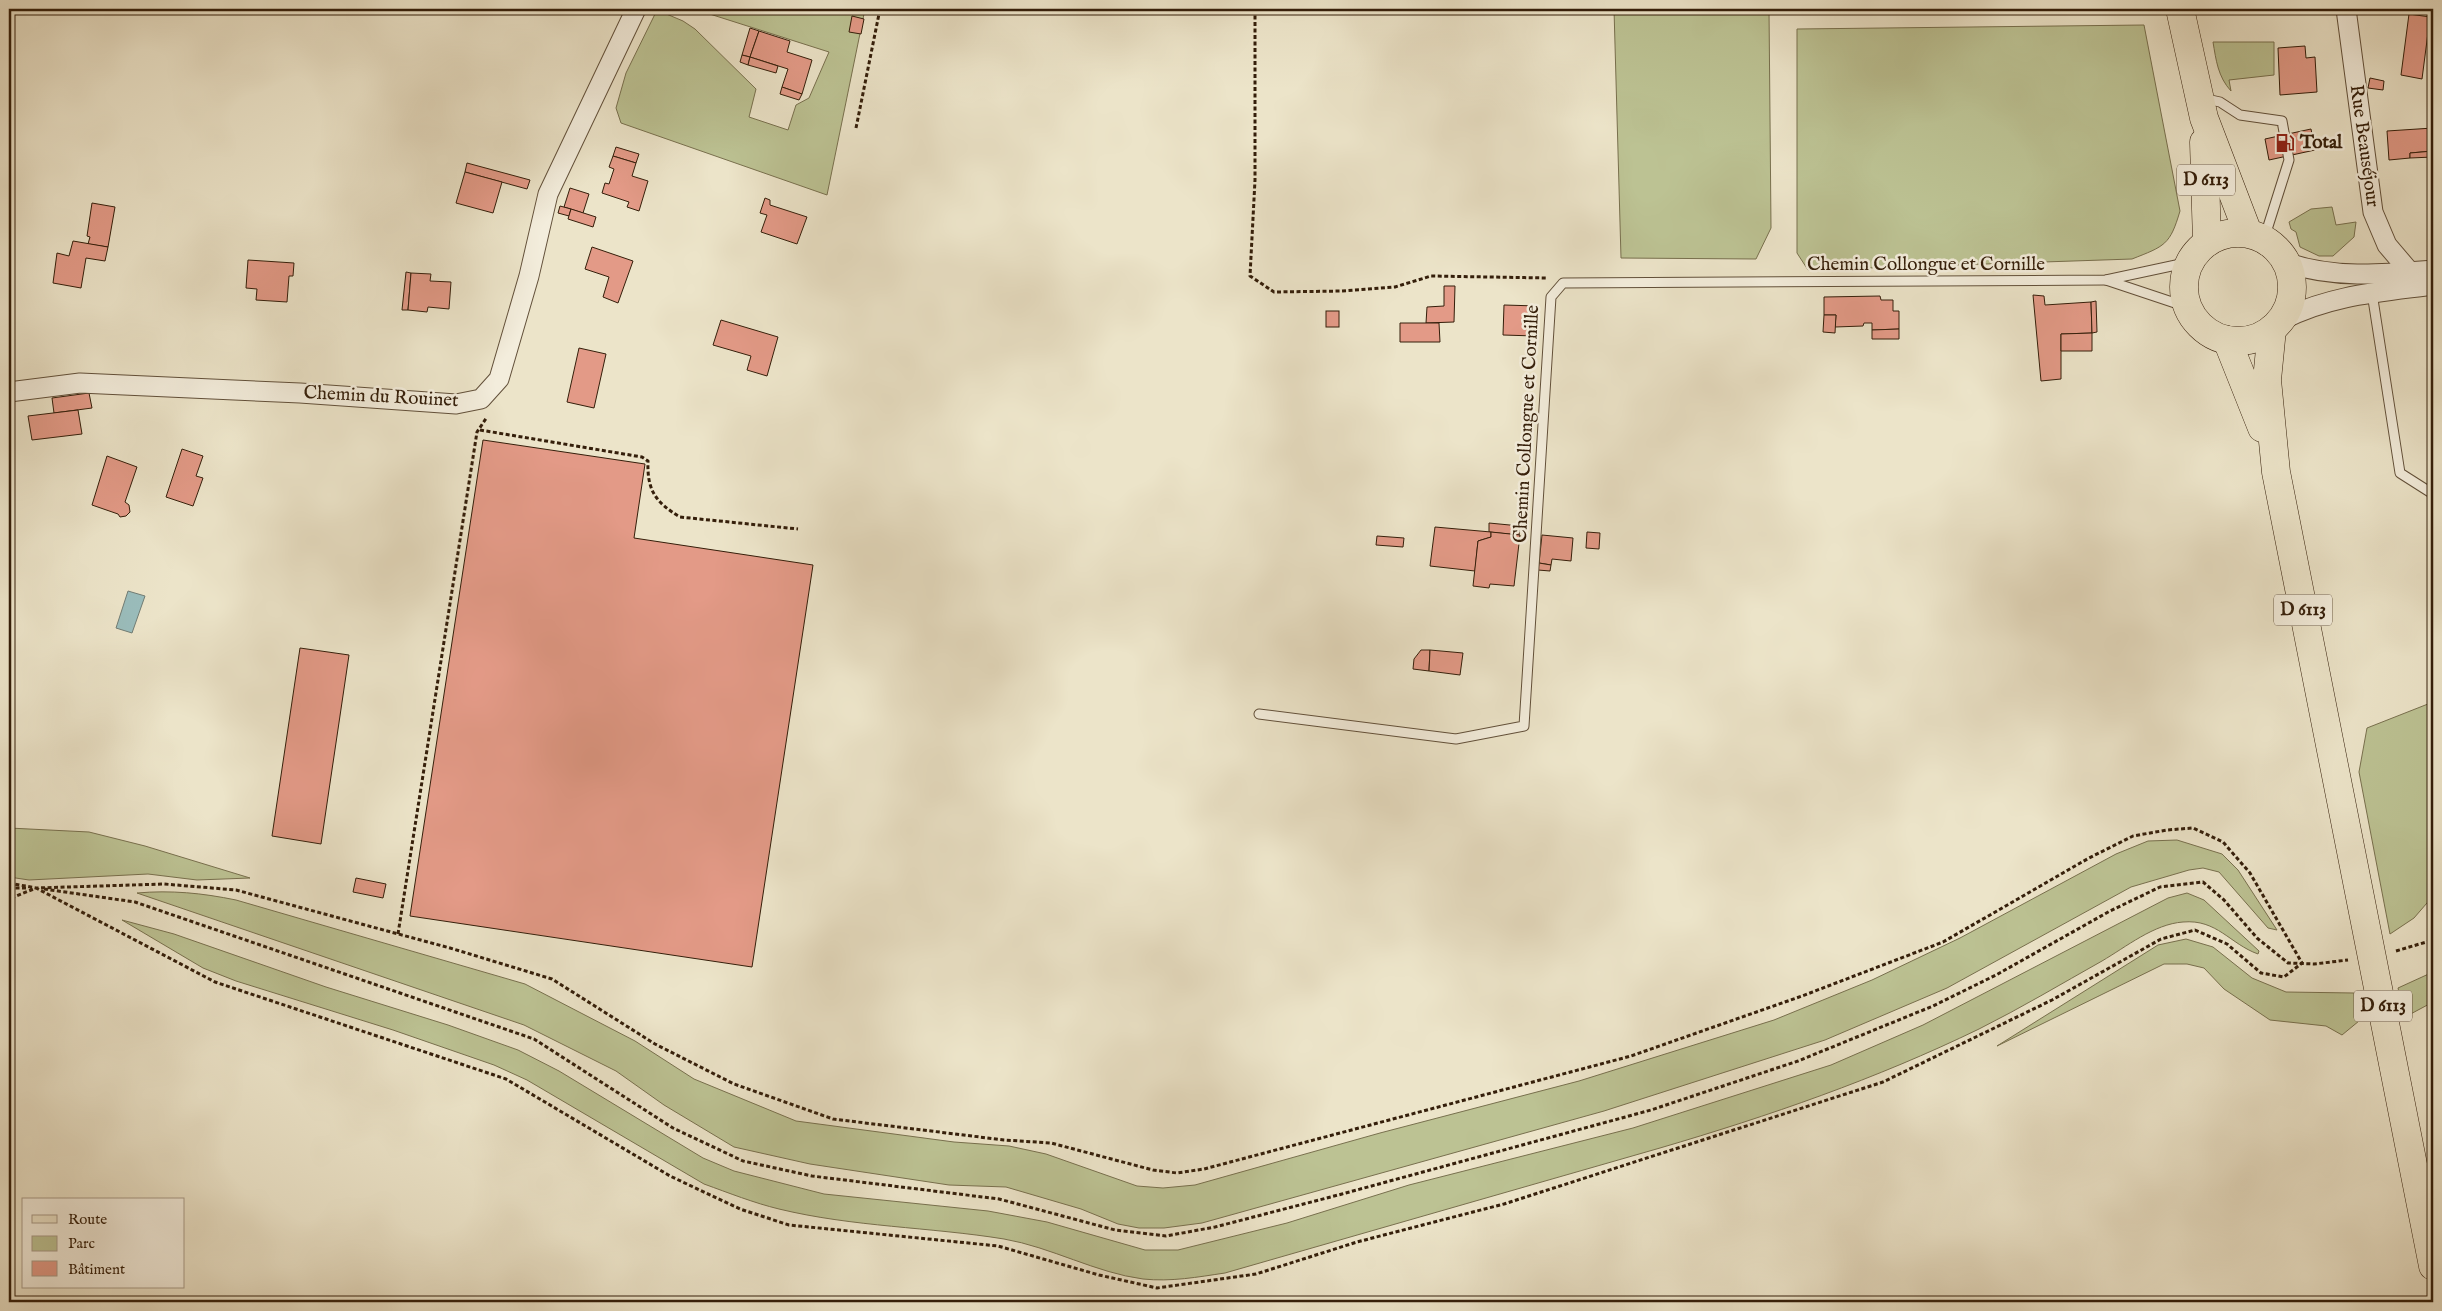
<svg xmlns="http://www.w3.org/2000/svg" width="2442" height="1311" font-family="'IM FELL English',serif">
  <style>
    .green { fill: #bcc293; stroke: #78704e }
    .water { fill: #9abdbc; stroke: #717d75 }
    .building { fill: #e39a87; stroke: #341e0a }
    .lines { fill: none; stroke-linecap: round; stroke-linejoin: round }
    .service-casing { stroke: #62503a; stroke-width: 11 }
    .minor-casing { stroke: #62503a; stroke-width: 21 }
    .primary-casing { stroke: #341e0a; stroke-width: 29 }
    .path { stroke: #341e0a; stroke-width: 3; stroke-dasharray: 4 2.5; stroke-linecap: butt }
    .service { stroke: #f3eddc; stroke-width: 9 }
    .minor { stroke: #f3eddc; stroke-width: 19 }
    .primary { stroke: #ece4c9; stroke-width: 28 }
    .labels { text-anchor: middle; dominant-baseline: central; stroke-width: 5; stroke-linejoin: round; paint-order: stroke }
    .shield { fill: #f3eddc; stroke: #6d5c49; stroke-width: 1 }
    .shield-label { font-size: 18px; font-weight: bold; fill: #341e0a }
    .poi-label { font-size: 19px; font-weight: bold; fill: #341e0a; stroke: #f3eddc; text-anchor: start }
    .street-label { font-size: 19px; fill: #341e0a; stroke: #f3eddc }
  </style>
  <rect width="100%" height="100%" fill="#ece4c9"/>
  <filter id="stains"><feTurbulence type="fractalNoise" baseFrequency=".004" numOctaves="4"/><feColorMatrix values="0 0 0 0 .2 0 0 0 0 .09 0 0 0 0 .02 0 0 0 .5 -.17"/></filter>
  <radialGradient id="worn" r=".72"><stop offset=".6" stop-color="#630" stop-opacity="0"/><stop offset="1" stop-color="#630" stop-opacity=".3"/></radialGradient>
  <g class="green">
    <path d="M694,9H865L827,195L621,123L616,108L626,73L657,10L683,21L695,29L756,89L749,117L788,130L796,105L809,98L829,52Z"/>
    <path d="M1614,9H1769L1771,228L1756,259L1621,258Z"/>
    <path d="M2144,25L2180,211C2170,245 2165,246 2132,259L1808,270L1797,253V29Z"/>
    <path d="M2213,42H2274V75L2229,80L2231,91C2218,77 2216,60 2213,42Z"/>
    <path d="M2332,207L2336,225L2356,222L2354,237L2333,256H2319L2300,247L2296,232L2291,229L2289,222L2311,209Z"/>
    <path d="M2433,702V773L2429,792L2433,816V896L2414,918L2390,934L2359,772L2367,728Z"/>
    <path d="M9,828L89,832L145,846L250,878L197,880L148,874L29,880L9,877Z"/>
    <path d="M2177,840L2222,854L2238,870L2277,930L2268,928L2219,872L2203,868L2189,870L2131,887L1947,988L1825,1040L1604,1111L1202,1223L1164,1228H1139L1118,1224L1081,1209L1006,1187L949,1185L810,1164L734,1147L664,1105L616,1071L524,1025L137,893C171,890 202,893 236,900L525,984L635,1041L694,1079L796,1121L954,1142L1009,1146L1046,1154L1137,1186L1163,1188L1195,1185L1380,1133L1579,1081L1774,1020L1872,980L1960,938L2116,854L2148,841Z"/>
    <path d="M2187,893L2204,900L2259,951L2258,954C2230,944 2217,919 2183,922C2154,924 2126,947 2102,961C2061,984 2021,1008 1979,1029C1876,1079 1769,1116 1660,1148L1225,1273C1198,1277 1171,1282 1143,1279C1096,1273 1051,1247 1004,1239C930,1227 853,1227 779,1209C754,1203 729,1193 704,1184L527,1080L494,1065L393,1030L236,981L203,968L122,920L174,934L326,987L448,1025L518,1050L559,1071L703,1158L734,1171L824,1194L988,1211L1047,1222L1145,1250H1178L1287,1223L1409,1185L1633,1128L1831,1065L1923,1025L2168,898Z"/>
    <path d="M2186,939L2213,947L2252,978L2286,992L2354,993L2359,1021L2342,1035L2326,1026L2270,1020L2224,989L2204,968L2187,964H2164L1997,1046L2158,945Z"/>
    <path d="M2433,972V1002L2405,1017L2398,988Z"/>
  </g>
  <path class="water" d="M128,591L145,596L132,633L116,628Z"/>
  <g class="building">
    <path d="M2409,14L2430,17L2422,79L2401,75Z"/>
    <path d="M852,16L864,19L861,34L849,32Z"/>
    <path d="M750,28L759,31L750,57L742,55Z"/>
    <path d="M759,31L790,41L787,52L812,60L802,94L782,87L788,69L750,57Z"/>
    <path d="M2305,46L2306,58L2315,57L2317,92L2280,95L2278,48Z"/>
    <path d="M742,55L750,57L748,65L740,62Z"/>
    <path d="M750,57L778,66L776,73L748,65Z"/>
    <path d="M2370,78L2384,81L2383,90L2368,88Z"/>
    <path d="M782,87L802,94L799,100L780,94Z"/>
    <path d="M2433,128V151L2410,153V158L2389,160L2387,131Z"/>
    <path d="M2311,129L2315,150L2269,160L2265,139Z"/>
    <path d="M616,147L639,154L636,163L613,156Z"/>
    <path d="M2433,151V157L2410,158V153Z"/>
    <path d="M613,156L636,163L632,176L648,181L639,211L627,207L629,202L602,193L605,183L609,184L614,169L609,167Z"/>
    <path d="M467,163L530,180L527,189L465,172Z"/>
    <path d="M465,172L502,182L493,213L456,203Z"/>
    <path d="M570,188L589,194L583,213L564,207Z"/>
    <path d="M765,198L770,200V205L807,217L797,244L761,232L767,215L760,213Z"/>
    <path d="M92,203L115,207L108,247L88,244L90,237L87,236Z"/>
    <path d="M560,206L571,209L569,216L558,213Z"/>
    <path d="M571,209L596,217L593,227L568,219Z"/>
    <path d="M73,241L108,247L105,261L86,258L81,288L53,283L57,253L69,256Z"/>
    <path d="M592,247L633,261L618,303L603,297L609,277L585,269Z"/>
    <path d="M248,260L294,263L293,276H289L287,302L256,300L257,289L246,288Z"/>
    <path d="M406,272L411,273L408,310H402Z"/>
    <path d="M411,273L431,274L430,281L451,282L449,309L428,307L427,312L408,310Z"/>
    <path d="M1444,286H1455L1454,322L1426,323L1427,307L1444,306Z"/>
    <path d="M2033,295L2044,296L2045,305L2091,302L2092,333L2061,334V379L2041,381Z"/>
    <path d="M1880,296L1881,300H1893V311H1899V329L1872,330V323H1864L1863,326L1835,327L1836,315H1824V297Z"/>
    <path d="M2096,301L2097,332L2092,333L2091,302Z"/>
    <path d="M1504,305L1537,306L1535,336L1503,335Z"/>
    <rect x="1326" y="311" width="13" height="16"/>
    <path d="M1824,315H1836L1835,333L1823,332Z"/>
    <path d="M721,320L778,337L767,376L747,370L751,356L713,345Z"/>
    <path d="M1400,323H1439L1440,342H1400Z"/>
    <path d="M1899,329V339H1872V330Z"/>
    <path d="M2092,333V351H2061V334Z"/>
    <path d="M579,348L606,354L594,408L567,402Z"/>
    <path d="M89,393L92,408L54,413L52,398Z"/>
    <path d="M78,410L82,434L32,440L28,416Z"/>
    <path d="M483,440L645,464L634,538L813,565L752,967L410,916Z"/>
    <path d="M182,449L203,456L196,476L203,478L193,506L166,497Z"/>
    <path d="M107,456L137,467L125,502L129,505L130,512L126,516L120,517L118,514L92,505Z"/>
    <path d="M1489,523L1520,526L1519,535L1489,532Z"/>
    <path d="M1435,527L1491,532V537L1478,541L1475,571L1430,566Z"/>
    <path d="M1491,532L1520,535L1514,586L1490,584L1489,588L1473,586L1478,541L1491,537Z"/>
    <path d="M1587,532L1600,533L1599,549L1586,548Z"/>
    <path d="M1542,535L1573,538L1571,561L1552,559L1551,565L1539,563Z"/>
    <path d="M1377,536L1404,538L1403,547L1376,545Z"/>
    <path d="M1539,563L1551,565L1550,571L1538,570Z"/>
    <path d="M300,648L349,655L321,844L272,836Z"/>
    <path d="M1421,650H1430L1429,671L1413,669L1414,659Z"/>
    <path d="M1430,650L1463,653L1460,675L1429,671Z"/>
    <path d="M356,878L386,884L383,898L353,892Z"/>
  </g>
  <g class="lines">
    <g class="service-casing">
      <g id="service">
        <path d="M2202,98L2220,102L2240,115L2282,121L2289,160L2264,239"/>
        <path d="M2106,280L2187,307"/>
        <path d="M2372,293L2400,473L2433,494"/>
        <path d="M1259,714L1456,739L1524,726L1551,297L1563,283L2106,280L2190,262"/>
      </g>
    </g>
    <g class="minor-casing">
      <g id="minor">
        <path d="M2346,9L2373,212L2387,245L2410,272"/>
        <path d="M2288,263C2334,279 2385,274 2433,270"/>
        <path d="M2282,320C2330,295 2380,292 2433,285"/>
        <path d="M9,392L80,383L300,393L456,404L481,399L499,379L529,276L548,194L636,9"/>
      </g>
    </g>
    <g class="primary-casing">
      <g id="primary">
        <path d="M2180,9L2204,118L2248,233"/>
        <path d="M2204,142L2207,242"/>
        <circle cx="2238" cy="287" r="54"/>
        <path d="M2272,329L2267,380L2276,472L2433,1266"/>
        <path d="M2227,340L2262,428"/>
      </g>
    </g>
    <g class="path">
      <path d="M1255,9V180L1250,276L1274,292L1342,291L1395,287L1431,276L1548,278"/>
      <path d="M856,128L880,9"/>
      <path d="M480,430L642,457L648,461C647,490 655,502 680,517L798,529"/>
      <path d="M9,883L36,888L164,884L236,890L450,948L552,979L655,1044L734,1084L833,1119L1004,1140L1051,1143L1153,1170L1177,1173L1204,1169L1631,1056L1802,996L1943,942L2089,858L2133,836L2167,830L2193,828L2223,842L2250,873L2302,963L2284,977L2261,973L2227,944L2195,930L2161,939L2052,1000L1883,1082L1504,1204L1357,1242L1256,1274L1157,1288L1099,1275L998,1246L789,1225L740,1209L670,1176L506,1079L215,982L36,888L9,899"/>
      <path d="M9,888H28"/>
      <path d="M44,889L135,902L534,1039L673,1128L743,1161L812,1176L999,1199L1115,1230L1166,1236L1215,1227L1342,1194L1651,1110L1798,1061L1933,1006L1996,975L2110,911L2160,887L2203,882L2224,900L2257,938L2288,963L2314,964L2348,960"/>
      <path d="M398,934L477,432L487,417"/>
      <path d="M2396,951L2433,940"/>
    </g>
    <use href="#service" class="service"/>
    <use href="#minor" class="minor"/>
    <use href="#primary" class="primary"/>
  </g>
  <defs>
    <g id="fuel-bare" transform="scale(1.5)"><path d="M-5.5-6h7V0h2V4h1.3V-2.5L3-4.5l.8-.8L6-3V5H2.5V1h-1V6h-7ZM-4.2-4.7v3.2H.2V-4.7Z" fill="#8f2418" stroke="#f3eddc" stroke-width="2.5" paint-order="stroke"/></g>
  </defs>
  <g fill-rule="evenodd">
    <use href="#fuel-bare" x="2285" y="143"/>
  </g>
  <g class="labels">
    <g class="shield">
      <rect x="2177" y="164.5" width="58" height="31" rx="4"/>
      <rect x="2274" y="594.5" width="58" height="31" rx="4"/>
      <rect x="2354" y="990.5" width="58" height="31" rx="4"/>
    </g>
    <g class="shield-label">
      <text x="2206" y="180">D 6113</text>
      <text x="2303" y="610">D 6113</text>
      <text x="2383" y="1006">D 6113</text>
    </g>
    <g class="poi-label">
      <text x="2300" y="143">Total</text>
    </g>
    <g class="street-label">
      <text transform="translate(2364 146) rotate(82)">Rue Beauséjour</text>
      <text x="1926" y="265">Chemin Collongue et Cornille</text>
      <text transform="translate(381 397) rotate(3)">Chemin du Rouinet</text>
      <text transform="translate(1527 424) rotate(-87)">Chemin Collongue et Cornille</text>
    </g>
  </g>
  <rect width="2442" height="1311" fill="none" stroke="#ece4c9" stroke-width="30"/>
  <rect x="10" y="10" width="2422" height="1291" fill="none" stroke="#341e0a" stroke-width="2.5"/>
  <rect x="15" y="15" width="2412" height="1281" fill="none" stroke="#341e0a"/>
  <rect x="22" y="1198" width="162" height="90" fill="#f3eddc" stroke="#a79a88"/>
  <rect x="32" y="1215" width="25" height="8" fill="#ece4c9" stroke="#a79a88"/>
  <text x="68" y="1224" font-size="15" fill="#341e0a">Route</text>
  <rect x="32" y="1236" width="25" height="15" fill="#bcc293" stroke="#a79a88"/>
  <text x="68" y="1248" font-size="15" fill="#341e0a">Parc</text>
  <rect x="32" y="1261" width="25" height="15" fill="#e39a87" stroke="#a79a88"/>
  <text x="68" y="1274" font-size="15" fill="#341e0a">Bâtiment</text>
  <rect width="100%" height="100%" filter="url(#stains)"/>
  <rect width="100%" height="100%" fill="url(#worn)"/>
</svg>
